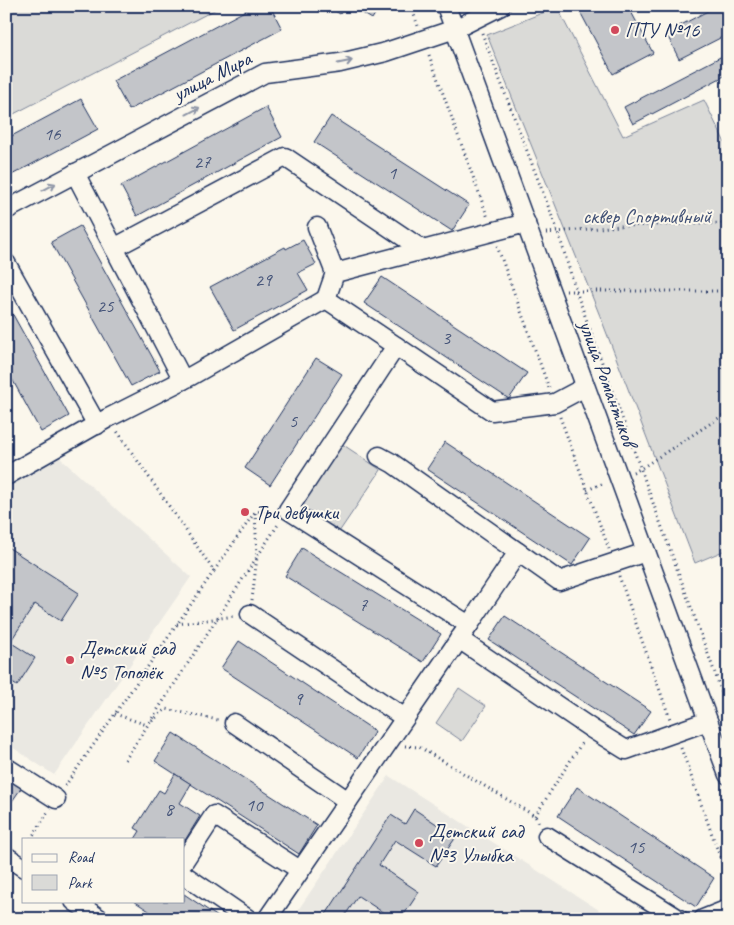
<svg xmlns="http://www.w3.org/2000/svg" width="734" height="925" font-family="Caveat,sans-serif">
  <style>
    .built { fill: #eae8e2 }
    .green { fill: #dadad7; stroke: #7a849a }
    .building { fill: #c3c5c9; stroke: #1b2f5e }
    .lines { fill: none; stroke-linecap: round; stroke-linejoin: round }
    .minor-casing { stroke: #1b2f5e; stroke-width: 21 }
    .path { stroke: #1b2f5e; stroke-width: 3; stroke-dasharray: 1 4; stroke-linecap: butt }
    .minor { stroke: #fbf7ec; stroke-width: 18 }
    .oneway { stroke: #8b93a5 }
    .poi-dot { fill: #d1495b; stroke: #fbf7ec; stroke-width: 2 }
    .labels { text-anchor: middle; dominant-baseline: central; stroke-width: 4; stroke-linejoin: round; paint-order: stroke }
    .number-label { font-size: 19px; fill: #455479 }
    .poi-label { font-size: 21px; fill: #1b2f5e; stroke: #fbf7ec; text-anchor: start }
    .street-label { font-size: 21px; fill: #1b2f5e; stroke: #fbf7ec }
    .park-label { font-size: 21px; fill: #415176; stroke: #fbf7ec }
  </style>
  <rect width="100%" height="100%" fill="#fbf7ec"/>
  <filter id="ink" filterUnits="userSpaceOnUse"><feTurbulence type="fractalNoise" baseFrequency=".02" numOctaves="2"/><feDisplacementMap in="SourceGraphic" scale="10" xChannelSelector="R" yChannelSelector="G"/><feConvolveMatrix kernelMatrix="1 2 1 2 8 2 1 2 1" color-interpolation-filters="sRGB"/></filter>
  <g filter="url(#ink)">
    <g class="built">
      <path d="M60,458L191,577L54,775L6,743V487Z"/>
      <path d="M389,776L599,910L593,919H292Z"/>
    </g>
    <g class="green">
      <path d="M11,6H222L6,118V9Z"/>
      <path d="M557,7L623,136L704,100L728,149V549L695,563L602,321L487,35Z"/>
      <path d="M339,442L381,470L339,532L298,505Z"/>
      <path d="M459,688L486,706L462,741L436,723Z"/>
    </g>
    <g class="building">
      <path d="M254,6H270L282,29L129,110L113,81Z"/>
      <path d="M327,6H345L340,14Z"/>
      <path d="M351,6H380L372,19Z"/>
      <path d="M577,6H628L653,53L613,74Z"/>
      <path d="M717,6H728V34L679,59L666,33Z"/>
      <path d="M728,53V74L633,124L624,107Z"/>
      <path d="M81,99L98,129L6,178V139Z"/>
      <path d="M266,107L282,137L137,216L121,186Z"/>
      <path d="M331,116L469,205L452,231L314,142Z"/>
      <path d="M80,226L160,371L131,386L51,242Z"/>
      <path d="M303,240L316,264L298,273L308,290L234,330L210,287L285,247L286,249Z"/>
      <path d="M382,277L527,373L509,399L364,303Z"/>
      <path d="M6,302L69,416L41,432L6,368Z"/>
      <path d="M316,358L342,374L270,485L245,468Z"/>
      <path d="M445,442L590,538L572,565L427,469Z"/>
      <path d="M6,546L79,593L61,621L35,604L10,642L35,658L17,686L6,679V589L8,586L6,585Z"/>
      <path d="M302,548L441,634L423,662L285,576Z"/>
      <path d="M505,616L651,711L634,735L489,640Z"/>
      <path d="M239,641L375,731L358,758L221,668Z"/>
      <path d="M173,733L317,825L299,854L155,761Z"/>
      <path d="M6,773L24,784L6,810Z"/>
      <path d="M175,774L191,784L180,803L200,816L184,842V839H135L140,831L135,828L159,790L164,793Z"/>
      <path d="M577,787L714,878L696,907L558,816Z"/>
      <path d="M414,809L456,837L436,866L395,840L379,865L419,892L401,919H393L358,896L344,917L346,919H323L391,815L405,824Z"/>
      <path d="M184,894L221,919H161L134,901H184Z"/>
    </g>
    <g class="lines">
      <g class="minor-casing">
        <g id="minor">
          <path d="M446,6L728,775"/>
          <path d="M75,173L183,380"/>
          <path d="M6,210L265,73L340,63L386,52L455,29L501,6"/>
          <path d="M317,227L335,273"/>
          <path d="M114,248L285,157L423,250"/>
          <path d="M6,263L97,425"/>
          <path d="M396,346L492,411L555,403L585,387"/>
          <path d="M379,456L392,463L559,581L646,552"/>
          <path d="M6,476L108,418L191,376L326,299"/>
          <path d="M250,614L405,718"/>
          <path d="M469,625L518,552"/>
          <path d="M459,639L592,729L626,750L708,721"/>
          <path d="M234,723L348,801"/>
          <path d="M6,767L56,799"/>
          <path d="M547,836L679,919"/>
          <path d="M6,856L24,868"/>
          <path d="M184,861L214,815L300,870"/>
          <path d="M184,875L248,919"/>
          <path d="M74,901L100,919"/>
          <path d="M267,919L469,625L288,510L396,346L326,299L335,273L526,223"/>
          <path d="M703,919L728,909"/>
        </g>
      </g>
      <g class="path">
        <path d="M411,6L418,26"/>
        <path d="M482,33L558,232L576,291L728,709"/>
        <path d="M429,55L488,218"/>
        <path d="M546,233L620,226L728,223"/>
        <path d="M497,246L549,388"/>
        <path d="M566,291H728"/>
        <path d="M560,417L609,549"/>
        <path d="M633,472L640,469L728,412"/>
        <path d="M587,490L604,483"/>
        <path d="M214,571L255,512L273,511"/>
        <path d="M619,576L670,719"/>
        <path d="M252,600L257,557L279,523"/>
        <path d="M177,624L235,616"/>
        <path d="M115,714L147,725"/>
        <path d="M152,721L166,709L218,720"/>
        <path d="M405,746L419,747L535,816L539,823"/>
        <path d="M681,748L728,879"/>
        <path d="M125,760L257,557L255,512"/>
        <path d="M65,786L214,571L117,431"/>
        <path d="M535,816L583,741"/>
        <path d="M31,839L48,812"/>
      </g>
      <use href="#minor" class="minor"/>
    </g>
    <defs><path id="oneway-shaft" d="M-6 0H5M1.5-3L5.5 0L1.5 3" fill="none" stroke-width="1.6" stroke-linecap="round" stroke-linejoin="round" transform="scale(1.25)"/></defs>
    <g class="oneway">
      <use href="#oneway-shaft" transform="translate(345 62) rotate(-12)"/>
      <use href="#oneway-shaft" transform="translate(193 111) rotate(-28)"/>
      <use href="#oneway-shaft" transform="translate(49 187) rotate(-28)"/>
    </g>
  </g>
  <g class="poi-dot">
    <circle cx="615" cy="30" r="5"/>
    <circle cx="245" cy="512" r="5"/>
    <circle cx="70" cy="660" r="5"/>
    <circle cx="419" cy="843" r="5"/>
  </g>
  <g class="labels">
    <g class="number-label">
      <text x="52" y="134">16</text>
      <text x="202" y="162">27</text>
      <text x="392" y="173">1</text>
      <text x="263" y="280">29</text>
      <text x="105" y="306">25</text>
      <text x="446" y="338">3</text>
      <text x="293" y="421">5</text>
      <text x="363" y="605">7</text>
      <text x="298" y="699">9</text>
      <text x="254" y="805">10</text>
      <text x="169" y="809">8</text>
      <text x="636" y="847">15</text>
    </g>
    <g class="poi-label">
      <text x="625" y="30">ПТУ №16</text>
      <text x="255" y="512">Три девушки</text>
      <text x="80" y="648">Детский сад<tspan x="80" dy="24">№5 Тополёк</tspan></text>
      <text x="429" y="831">Детский сад<tspan x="429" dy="24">№3 Улыбка</tspan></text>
    </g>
    <g class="street-label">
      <text transform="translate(212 76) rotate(-27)">улица Мира</text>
      <text transform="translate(608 383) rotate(70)">улица Романтиков</text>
    </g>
    <g class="park-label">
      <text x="647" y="216">сквер Спортивный</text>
    </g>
  </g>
  <rect width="734" height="925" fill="none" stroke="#fbf7ec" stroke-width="25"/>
  <rect x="12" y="12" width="709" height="900" fill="none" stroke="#1b2f5e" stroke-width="2" filter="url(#ink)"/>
  <rect x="22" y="838" width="162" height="65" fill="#fbf7ec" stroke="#a1a7b3"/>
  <rect x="32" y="854" width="25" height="8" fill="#fbf7ec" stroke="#a1a7b3"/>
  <text x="68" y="862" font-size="15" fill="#1b2f5e">Road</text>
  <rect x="32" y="875" width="25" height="15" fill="#dadad7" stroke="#a1a7b3"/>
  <text x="68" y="888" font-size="15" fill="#1b2f5e">Park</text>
</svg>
